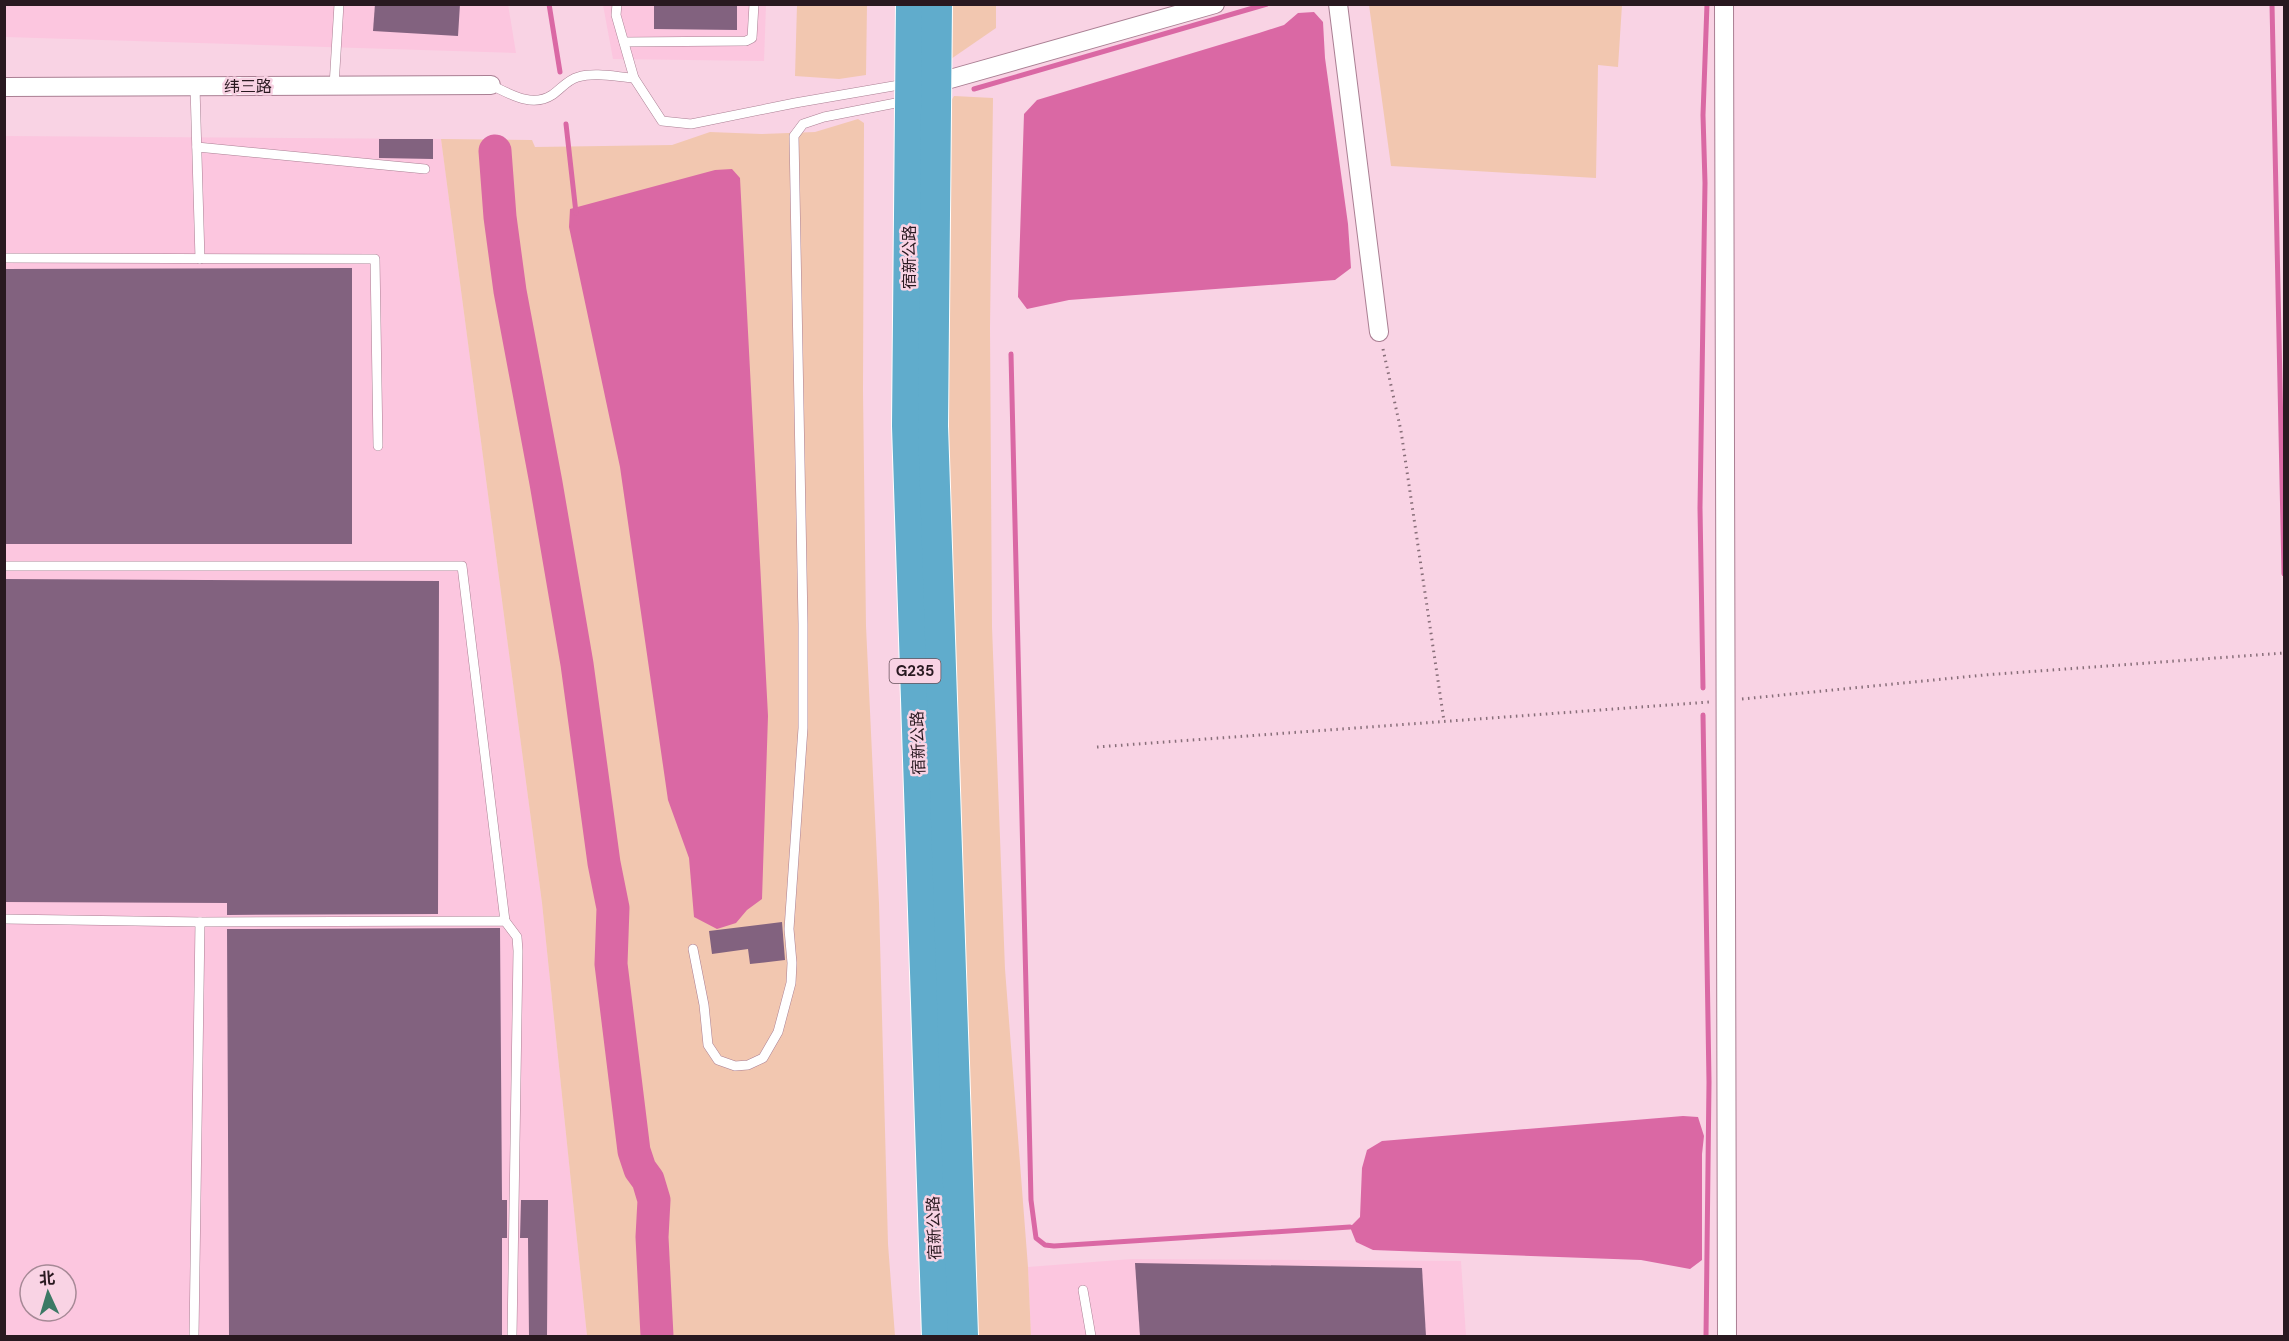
<svg xmlns="http://www.w3.org/2000/svg" width="2289" height="1341" font-family="'DM Sans','Noto Sans SC',sans-serif">
  <style>
    .built { fill: #fcc6df; fill-rule: evenodd }
    .green { fill: #f2c7b0 }
    .water { fill: #da68a4 }
    .lines { fill: none; stroke-linecap: round; stroke-linejoin: round }
    .stream { stroke: #da68a4; stroke-width: 5 }
    .river { stroke: #da68a4; stroke-width: 33 }
    .building { fill: #82627f }
    .service-casing { stroke: #aa7f93; stroke-width: 10 }
    .minor-casing { stroke: #aa7f93; stroke-width: 20 }
    .trunk-casing { stroke: #fff; stroke-width: 32 }
    .path { stroke: #886e79; stroke-width: 3; stroke-dasharray: 1.5 4.5; stroke-linecap: butt }
    .service { stroke: #fff; stroke-width: 9 }
    .minor { stroke: #fff; stroke-width: 18 }
    .trunk { stroke: #60accc; stroke-width: 30 }
    .labels { text-anchor: middle; dominant-baseline: central; stroke-width: 5; stroke-linejoin: round; paint-order: stroke }
    .shield { fill: #f9d3e4; stroke: #67515b; stroke-width: 1.5 }
    .shield-label { font-size: 15px; font-weight: bold; fill: #291920 }
    .street-label { font-size: 16px; fill: #291920; stroke: #f9d3e4 }
  </style>
  <rect width="100%" height="100%" fill="#f9d3e4"/>
  <g class="built">
    <path d="M508,4L516,53L5,37V5Z"/>
    <path d="M603,5H766L764,61L613,59Z"/>
    <path d="M5,136L441,139L542,903L587,1336H5ZM30,1275H66V1311H30Z"/>
    <path d="M1132,1259L1461,1261L1466,1336H1031L1028,1267Z"/>
  </g>
  <g class="green">
    <path d="M797,5H867L866,75L839,79L795,76Z"/>
    <path d="M949,5H996V28L948,61Z"/>
    <path d="M1369,5H1622L1618,67L1598,65L1596,178L1391,166Z"/>
    <path d="M954,96L993,98L990,328L992,627L1005,969L1028,1267L1031,1336H977L944,423L946,109Z"/>
    <path d="M858,119L864,123L863,391L866,626L879,903L888,1244L895,1336H587L542,903L441,139L532,140L535,147L672,145L710,132L761,134L815,132Z"/>
  </g>
  <g class="water">
    <path d="M1314,12L1323,22L1325,58L1348,224L1351,268L1335,280L1069,300L1027,309L1018,297L1024,114L1037,100L1259,33L1284,25L1298,13Z"/>
    <path d="M732,169L740,178L768,716L762,899L747,910L736,923L717,929L694,917L689,858L668,800L620,467L569,227L570,209L715,170Z"/>
    <path d="M1683,1116L1698,1117L1704,1136L1702,1154V1260L1690,1269L1641,1260L1373,1250L1356,1242L1350,1227L1360,1217L1362,1168L1367,1150L1382,1141Z"/>
  </g>
  <g class="lines">
    <g class="stream">
      <path d="M549,4L560,72"/>
      <path d="M2272,4L2284,574"/>
      <path d="M974,89L1267,4"/>
      <path d="M566,124L576,213"/>
      <path d="M1011,354L1031,1200L1036,1238L1045,1245L1054,1246L1350,1227"/>
      <path d="M1703,688L1700,508L1705,183L1703,115L1707,4"/>
      <path d="M1703,715L1709,1082L1706,1336"/>
    </g>
    <path class="river" d="M495,151L500,217L510,291L546,483L577,664L604,863L613,908L611,964L634,1151L640,1169L648,1180L654,1200L652,1237L657,1336"/>
  </g>
  <g class="building">
    <path d="M375,4H460L458,36L373,31Z"/>
    <path d="M654,4H737V30L654,29Z"/>
    <path d="M379,139H433V159L379,158Z"/>
    <path d="M352,268V544H4V269Z"/>
    <path d="M4,579L439,581L438,914L227,915V903L4,902Z"/>
    <path d="M782,922L785,960L750,964L748,949L712,954L709,931Z"/>
    <path d="M500,928L502,1200H507V1238H502V1336H229L227,929Z"/>
    <path d="M521,1200H548L547,1336H529L528,1238H520Z"/>
    <path d="M1135,1263L1422,1268L1426,1336H1140Z"/>
  </g>
  <g class="lines">
    <g class="service-casing">
      <g id="service">
        <path d="M617,4L616,15L634,78L662,121L691,124L795,103L905,84"/>
        <path d="M624,42L746,41L752,38L754,4"/>
        <path d="M491,85C510,94 532,108 552,95C561,89 567,80 578,77C595,72 617,77 634,78"/>
        <path d="M334,86L339,4"/>
        <path d="M195,87L200,259"/>
        <path d="M197,147L425,169"/>
        <path d="M4,258L375,259L378,446"/>
        <path d="M4,566H462L505,921"/>
        <path d="M4,919L200,922"/>
        <path d="M693,949L704,1005L708,1045L718,1060L735,1066L748,1065L763,1058L778,1032L791,983L792,963L789,929L803,728V624L794,136L803,124L824,117L906,101"/>
        <path d="M1083,1290L1091,1336"/>
        <path d="M194,1336L200,922L505,921L517,937L518,951L512,1336"/>
      </g>
    </g>
    <g class="minor-casing">
      <g id="minor">
        <path d="M1338,4L1379,332"/>
        <path d="M1724,4L1727,1336"/>
        <path d="M936,83L1215,4"/>
        <path d="M4,87L491,85"/>
      </g>
    </g>
    <g class="trunk-casing">
      <g id="trunk">
        <path d="M911,4L907,426L937,1336"/>
        <path d="M937,4L933,426L963,1336"/>
      </g>
    </g>
    <g class="path">
      <path d="M1383,349L1401,431L1444,721"/>
      <path d="M1742,699L1984,675L2284,653"/>
      <path d="M1097,747L1709,702"/>
    </g>
    <use href="#service" class="service"/>
    <use href="#minor" class="minor"/>
    <use href="#trunk" class="trunk"/>
  </g>
  <g class="labels">
    <rect class="shield" x="889.5" y="659" width="51" height="24" rx="4.5"/>
    <g class="shield-label">
      <text x="915" y="671">G235</text>
    </g>
    <g class="street-label">
      <text x="248" y="86">纬三路</text>
      <text transform="translate(909 257) rotate(-90)">宿新公路</text>
      <text transform="translate(918 743) rotate(-92)">宿新公路</text>
      <text transform="translate(934 1228) rotate(-92)">宿新公路</text>
    </g>
  </g>
  <rect width="2289" height="1341" fill="none" stroke="#291920" stroke-width="12"/>
  <g transform="translate(48 1293) rotate(356)"><circle r="28" fill="#f9d3e4" stroke="#a68996" stroke-width="1.5"/>
  <path d="M0-4.5L10 22L0 15L-10 22Z" fill="#3c7965"/>
  <text y="-9" font-size="16" font-weight="bold" text-anchor="middle" fill="#291920">北</text>
  </g>
</svg>
